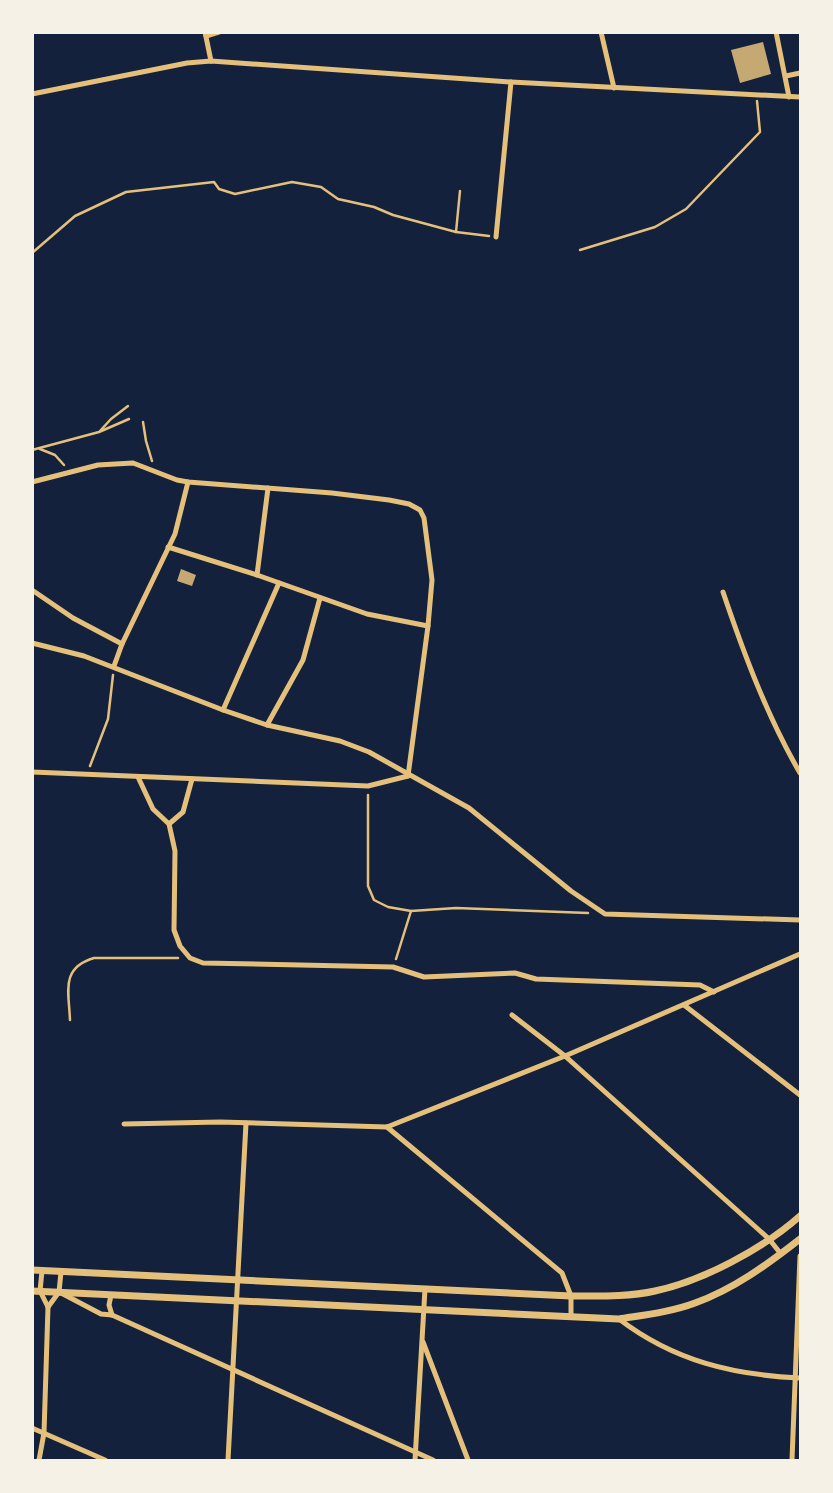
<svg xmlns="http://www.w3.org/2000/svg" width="833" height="1493" font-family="'PT Sans',sans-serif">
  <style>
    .building { fill: #c6a872 }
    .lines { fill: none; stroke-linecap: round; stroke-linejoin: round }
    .path { stroke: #e5c07b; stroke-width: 2.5 }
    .minor { stroke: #e5c07b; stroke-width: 5 }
    .tertiary { stroke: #e5c07b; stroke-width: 7 }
  </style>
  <rect width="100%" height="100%" fill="#14213d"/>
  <g class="building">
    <path d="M763,42L771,74L740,83L731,50Z"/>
    <path d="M181,569L196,575L192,586L177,581Z"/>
  </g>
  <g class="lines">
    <g class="path">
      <path d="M456,232L460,191"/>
      <path d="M580,250L655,227L686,209L760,132L757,101"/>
      <path d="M32,253L75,216L126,192L214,182L219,189L235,194L292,182L321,187L338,199L374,207L393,215L456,232L489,236"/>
      <path d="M143,422L146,441L152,461"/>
      <path d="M100,431L111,419L128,406"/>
      <path d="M40,449L55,455L64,465"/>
      <path d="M32,450L99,432L129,419"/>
      <path d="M90,766L108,719L113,675"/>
      <path d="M368,795V886L374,900L388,907L411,911L456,908L588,913"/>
      <path d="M396,959L411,911"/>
      <path d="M70,1020C69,992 60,968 94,958H178"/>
    </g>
    <g class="minor">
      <path d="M205,32L211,61"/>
      <path d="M601,32L614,88"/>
      <path d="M776,32L789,97"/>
      <path d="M206,36L219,32"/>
      <path d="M786,76L800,73"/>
      <path d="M32,94L187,63L211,61L511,82L800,97"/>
      <path d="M496,237L511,82"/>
      <path d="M32,482L98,465L133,463L177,480L188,482L332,493L389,500L409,504L420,510L424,518L432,580L428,626L408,776"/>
      <path d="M168,547L257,575L367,614L428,626"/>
      <path d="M257,575L268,488"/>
      <path d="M32,590L73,618L122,644"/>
      <path d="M723,592C744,654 767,716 800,773"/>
      <path d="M32,643L84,656L223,710L267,725L340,741L369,752L469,808L571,891L605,914L800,920"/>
      <path d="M114,666L122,644L175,534L188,482"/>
      <path d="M223,710L279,583"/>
      <path d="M267,725L303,660L320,598"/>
      <path d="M32,772L368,786L408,776"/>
      <path d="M138,777L153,809L169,824L175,851L174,930L180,946L190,958L203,963L393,967L424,977L515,973L536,979L700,985L714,992"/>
      <path d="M169,824L183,812L192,779"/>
      <path d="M684,1005L800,1095"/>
      <path d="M512,1015L565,1056L769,1239L781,1254"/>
      <path d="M124,1124L220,1122L387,1127L565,1056L800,954"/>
      <path d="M387,1127L562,1273L571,1296V1317"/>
      <path d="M63,1294L101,1314L112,1315L433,1460"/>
      <path d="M111,1295L109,1305L112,1315"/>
      <path d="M48,1307L59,1292L61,1272"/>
      <path d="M619,1319C674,1361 733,1375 800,1378"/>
      <path d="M423,1342L468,1460"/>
      <path d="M32,1428L105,1460"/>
      <path d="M39,1460L44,1433L48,1307L40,1291L42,1271"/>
      <path d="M228,1460L246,1123"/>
      <path d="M415,1460L425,1289"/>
      <path d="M792,1460L800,1256"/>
    </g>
    <g class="tertiary">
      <path d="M32,1270L571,1296C600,1296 628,1297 655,1291C703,1281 764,1248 800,1216"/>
      <path d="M32,1291L619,1319C644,1315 671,1312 695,1303C734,1289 768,1264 800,1239"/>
    </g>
  </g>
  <rect width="833" height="1493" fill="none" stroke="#f6f1e7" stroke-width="68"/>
</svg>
